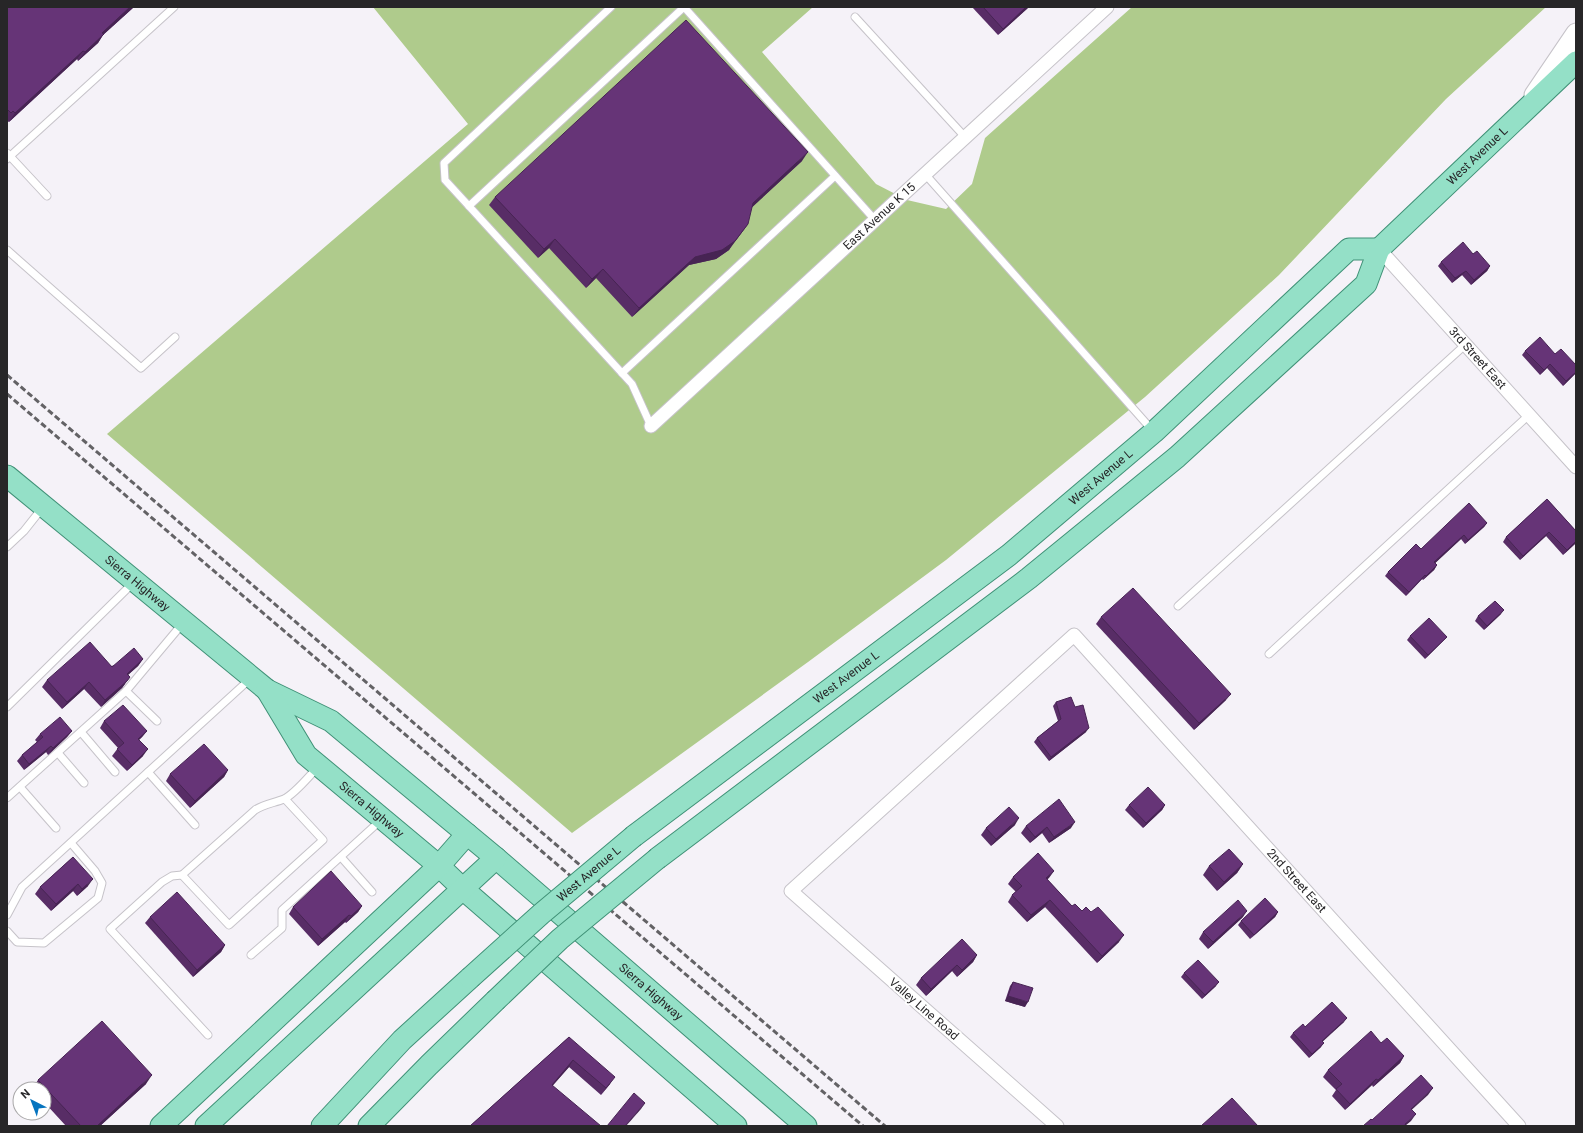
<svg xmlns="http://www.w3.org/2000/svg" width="1583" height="1133" font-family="Roboto,sans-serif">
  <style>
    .grass { fill: #afcb8c }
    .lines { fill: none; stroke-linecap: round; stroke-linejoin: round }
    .service-casing { stroke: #c6c3c9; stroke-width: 9 }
    .minor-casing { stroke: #c6c3c9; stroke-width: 15 }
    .secondary-casing { stroke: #c6c3c9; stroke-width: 21 }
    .primary-casing { stroke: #409177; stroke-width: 23 }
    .service { stroke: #fff; stroke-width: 7 }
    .minor { stroke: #fff; stroke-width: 13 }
    .secondary { stroke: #fff; stroke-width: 19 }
    .primary { stroke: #94e0c7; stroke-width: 21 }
    .rail { stroke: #636265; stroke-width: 3; stroke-dasharray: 6 3; stroke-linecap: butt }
    .primary-bridge-casing { stroke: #409177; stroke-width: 23; stroke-linecap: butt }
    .primary-bridge { stroke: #94e0c7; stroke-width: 21 }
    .wall { fill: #582d66 }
    .shaded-wall { fill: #472453 }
    .building { fill: #663477; stroke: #472453 }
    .labels { text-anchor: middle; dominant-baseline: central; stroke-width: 4; stroke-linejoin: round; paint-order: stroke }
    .street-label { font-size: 12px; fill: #272628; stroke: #fff }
  </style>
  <rect width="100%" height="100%" fill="#f5f2f8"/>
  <path class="grass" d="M373,7H813L762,52L876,184L907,200L946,209L972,184L985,138L1132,7H1546L1446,99L1279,275L1145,397L946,560L808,662L572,833L107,434L468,124Z"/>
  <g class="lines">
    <g class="service-casing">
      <g id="service">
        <path d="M611,7L444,163L445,180L632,384L651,426"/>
        <path d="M684,7L875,220"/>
        <path d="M855,17L965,137"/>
        <path d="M7,153L47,196"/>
        <path d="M7,159L174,7"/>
        <path d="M925,174L1153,431"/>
        <path d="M469,206L684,7"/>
        <path d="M7,250L141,368L175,337"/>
        <path d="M622,373L835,176"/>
        <path d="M7,547L24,531L43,507"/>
        <path d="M1178,606L1465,345"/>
        <path d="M1269,654L1529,415"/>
        <path d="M7,707L133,583"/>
        <path d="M157,721L126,691L183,623"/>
        <path d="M81,732L115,772"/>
        <path d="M58,753L84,783"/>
        <path d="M148,772L195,825"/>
        <path d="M20,787L56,828"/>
        <path d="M7,798L126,691"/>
        <path d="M285,799L323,840L229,925L182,875L255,810C264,804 274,803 284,799C295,794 309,776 318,767"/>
        <path d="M341,857L372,892"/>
        <path d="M182,875L172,876L162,882L110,929L208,1035"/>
        <path d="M7,915L22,887L250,679"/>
        <path d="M7,931L17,942L44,943L98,898L102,883L95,871L71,843"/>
        <path d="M251,955L282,928V910L381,820"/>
      </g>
    </g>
    <g class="minor-casing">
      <g id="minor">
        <path id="s1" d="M1379,249L1576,467"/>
        <path id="s2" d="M651,426L1107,7"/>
        <path id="s3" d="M1057,1126L791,891L1074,635L1519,1126"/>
      </g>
    </g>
    <g class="secondary-casing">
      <path id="secondary" d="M1534,95L1576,33"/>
    </g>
    <g class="primary-casing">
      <g id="primary">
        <path id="s4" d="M7,476L267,690L331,721L496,858L806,1126"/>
        <path id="s5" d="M267,690L306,755L439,866L463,889L736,1126"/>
        <path id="s6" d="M634,836L1009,555L1154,432L1349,249H1379"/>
        <path id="s7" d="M658,858L1029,578L1177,457L1366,284L1379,249L1576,62"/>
        <path d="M161,1126L439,866L467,834"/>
        <path d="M206,1126L496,858"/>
        <path d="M322,1126L402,1040L470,978"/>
        <path d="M369,1126L429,1065L495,1001"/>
      </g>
    </g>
    <use href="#service" class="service"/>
    <use href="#minor" class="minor"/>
    <use href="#secondary" class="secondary"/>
    <use href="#primary" class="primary"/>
    <g class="rail">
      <path d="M7,375L885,1126"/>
      <path d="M7,394L863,1126"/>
    </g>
    <g class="primary-bridge-casing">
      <g id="primary-bridge">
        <path id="s8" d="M470,978L541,914L634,836"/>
        <path d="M495,1001L560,939L658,858"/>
      </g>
    </g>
    <use href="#primary-bridge" class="primary-bridge"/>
  </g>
  <g class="wall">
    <path d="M7,7H134L103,35L98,43L78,61L77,59L9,122L7,121Z"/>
    <path d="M972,7H1029L998,35Z"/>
    <path d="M802,161L752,207L729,250L716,259L689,265L632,317L596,278L586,288L549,248L538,258L489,205L495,197Z"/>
    <path d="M1473,254L1490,266L1487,271L1471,285L1462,275L1452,283L1438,266L1441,262Z"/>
    <path d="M1525,351L1555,354L1576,365V373L1563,386L1547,368L1540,375L1522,355Z"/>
    <path d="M1547,499L1576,531V543L1563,555L1546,536L1520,560L1503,542L1506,537Z"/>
    <path d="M1487,523L1484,527L1465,544L1461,539L1435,563L1437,565L1434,570L1423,580L1422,579L1406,596L1385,576L1388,572L1421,549Z"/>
    <path d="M1501,614L1484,630L1475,621L1478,616Z"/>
    <path d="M1101,617L1226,700L1194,730L1096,624Z"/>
    <path d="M1410,636L1447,637L1425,659L1407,640Z"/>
    <path d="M143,659L138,666L128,675L125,684L122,688L101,707L84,689L62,709L42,687L47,680Z"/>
    <path d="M1056,702L1075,707L1086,732L1049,761L1034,742L1037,738L1058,721L1053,706Z"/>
    <path d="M104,721L147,731L142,737L139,740L143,756L127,771L112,756L118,748L100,728Z"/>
    <path d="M72,731L67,737L48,755L46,752L24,770L17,761L22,755L37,742L35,740L40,734Z"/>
    <path d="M228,770L224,777L190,808L166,781L170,774Z"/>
    <path d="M1129,805H1165L1162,810L1143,828L1125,810Z"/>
    <path d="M1015,825L991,846L981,835L986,828Z"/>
    <path d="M1026,826L1071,828L1049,843L1042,833L1030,843L1021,833Z"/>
    <path d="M73,857L88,886L77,896L73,891L51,911L35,894L40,887Z"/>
    <path d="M1243,864L1237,873L1217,891L1203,875L1209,866Z"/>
    <path d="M1054,871L1047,879L1072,906L1082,911L1119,942L1097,963L1045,907L1027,922L1008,902L1012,895L1016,892L1008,884L1013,877Z"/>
    <path d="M362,906L358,912L346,923L345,922L318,946L289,914L293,907Z"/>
    <path d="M1278,912L1275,917L1250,939L1238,925L1241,921Z"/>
    <path d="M150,917L225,945L221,952L193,977L145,923Z"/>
    <path d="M1243,917L1208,949L1199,939L1203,932Z"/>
    <path d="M977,955L973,962L957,977L952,971L926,996L916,985L921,978Z"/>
    <path d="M1184,973L1216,986L1202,999L1181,977Z"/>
    <path d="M1013,982L1025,1007L1005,1001L1010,986Z"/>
    <path d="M1344,1022L1322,1041L1321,1047L1309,1058L1290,1037L1293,1033L1305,1027Z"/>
    <path d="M569,1037L610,1084L601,1095L569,1067L553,1085L470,1126Z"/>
    <path d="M1381,1043L1404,1056L1400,1063L1373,1087L1372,1085L1345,1110L1332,1096L1336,1090L1323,1077L1328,1070Z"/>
    <path d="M38,1080L146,1084L100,1126H66L44,1102V1089H32Z"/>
  </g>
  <g class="shaded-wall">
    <path d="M130,7H134L103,35L98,43L78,61L85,52L102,33Z"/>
    <path d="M1026,7H1029L998,35L1003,29Z"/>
    <path d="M83,51L77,59L9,122L15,113Z"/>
    <path d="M808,152L802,161L747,212L753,203Z"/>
    <path d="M748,224L729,250L716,259L689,265L632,317L639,308L695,257Z"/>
    <path d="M555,239L549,248L538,258L544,249Z"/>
    <path d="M1490,266L1487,271L1471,285L1474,280Z"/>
    <path d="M603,269L596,278L586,288L592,279Z"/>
    <path d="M1466,271L1462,275L1452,283L1455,278Z"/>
    <path d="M1550,364L1547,368L1540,375L1544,370Z"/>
    <path d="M1576,372V373L1563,386L1566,381Z"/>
    <path d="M1487,523L1484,527L1465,544L1468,540Z"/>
    <path d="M1549,532L1546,536L1520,560L1523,556Z"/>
    <path d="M1464,535L1461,539L1431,567L1434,562Z"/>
    <path d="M1576,541V543L1563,555L1567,550Z"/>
    <path d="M1437,565L1434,570L1423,580L1426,576Z"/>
    <path d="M1425,575L1422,579L1406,596L1409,592Z"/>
    <path d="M1504,610L1501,614L1484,630L1487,626Z"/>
    <path d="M1447,637L1425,659L1428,655Z"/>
    <path d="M143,659L138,666L122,680L127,674Z"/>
    <path d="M130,677L122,688L101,707L105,700Z"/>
    <path d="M89,682L84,689L62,709L67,702Z"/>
    <path d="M1231,694L1226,700L1194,730L1199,723Z"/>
    <path d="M1089,728L1086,732L1049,761L1051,757Z"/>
    <path d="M72,731L67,737L48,755L53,748Z"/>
    <path d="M147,731L142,737L133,745L138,739Z"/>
    <path d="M51,746L46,752L24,770L29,764Z"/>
    <path d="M148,749L143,756L127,771L132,765Z"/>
    <path d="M228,770L224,777L190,808L195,801Z"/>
    <path d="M1165,805L1162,810L1143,828L1146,823Z"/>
    <path d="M1019,818L1015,825L991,846L996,839Z"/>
    <path d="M1075,822L1071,828L1049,843L1054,837Z"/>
    <path d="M1047,827L1042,833L1030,843L1035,837Z"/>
    <path d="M1243,864L1237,873L1217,891L1224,882Z"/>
    <path d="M1054,871L1049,878L1041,885L1046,878Z"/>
    <path d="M93,879L88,886L77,896L82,889Z"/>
    <path d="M78,884L73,891L51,911L56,904Z"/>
    <path d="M1050,900L1045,907L1027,922L1031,915Z"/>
    <path d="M362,906L358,912L346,923L351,916Z"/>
    <path d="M1247,911L1243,917L1208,949L1213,942Z"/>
    <path d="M1278,912L1275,917L1250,939L1254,935Z"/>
    <path d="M349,915L345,922L318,946L322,939Z"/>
    <path d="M1124,935L1119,942L1097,963L1102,956Z"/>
    <path d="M225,945L221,952L193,977L197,970Z"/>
    <path d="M977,955L973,962L957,977L962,970Z"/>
    <path d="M957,965L952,971L926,996L931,989Z"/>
    <path d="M1219,982L1216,986L1202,999L1205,995Z"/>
    <path d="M1008,996L1028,1002L1025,1007L1005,1001Z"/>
    <path d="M1347,1018L1344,1022L1319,1045L1322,1041Z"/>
    <path d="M1324,1043L1321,1047L1309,1058L1312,1054Z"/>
    <path d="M1404,1056L1400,1063L1373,1087L1378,1080Z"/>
    <path d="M573,1060L569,1067L548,1091L552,1085Z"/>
    <path d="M152,1075L146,1084L100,1126H97Z"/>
    <path d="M615,1077L610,1084L601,1095L606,1088Z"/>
    <path d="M1376,1079L1372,1085L1345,1110L1350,1104Z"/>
    <path d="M1433,1088L1428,1095L1406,1115L1411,1109Z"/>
    <path d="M645,1103L641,1109L626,1126H625Z"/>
    <path d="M1416,1114L1411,1121L1405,1126V1124Z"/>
  </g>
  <g class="building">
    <path d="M7,7H130L102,33L104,34L85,52L83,51L15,113L13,111L11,113L7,109Z"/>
    <path d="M983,7H1026L1003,29Z"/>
    <path d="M686,20L808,152L753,203L748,224L735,241L722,250L695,257L639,308L603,269L592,279L555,239L544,249L495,197Z"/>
    <path d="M1463,242L1473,254L1477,251L1490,266L1474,280L1466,271L1455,278L1441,262Z"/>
    <path d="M1540,337L1555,354L1561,349L1576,365V372L1566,381L1550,364L1544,370L1525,351Z"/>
    <path d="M1547,499L1576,531V541L1567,550L1549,532L1523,556L1506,537Z"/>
    <path d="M1469,503L1487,523L1468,540L1464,535L1434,562L1437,565L1426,576L1425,575L1409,592L1388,572L1416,544L1421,549Z"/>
    <path d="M1133,588L1231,694L1199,723L1101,617Z"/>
    <path d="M1495,601L1504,610L1487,626L1478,616Z"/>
    <path d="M1429,618L1447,637L1428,655L1410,636Z"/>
    <path d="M90,642L112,667L134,648L143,659L127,674L130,677L127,681L105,700L89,682L67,702L47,680Z"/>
    <path d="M1071,697L1075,707L1083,705L1089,728L1051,757L1037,738L1061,719L1056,702Z"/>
    <path d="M123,705L147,731L138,739L148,749L132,765L117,749L124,743L104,721Z"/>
    <path d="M60,717L72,731L53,748L51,746L29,764L22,755L43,737L40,734Z"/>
    <path d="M204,744L228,770L195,801L170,774Z"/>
    <path d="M1148,787L1165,805L1146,823L1129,805Z"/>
    <path d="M1059,799L1075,822L1054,837L1047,827L1035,837L1026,826Z"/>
    <path d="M1009,807L1019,818L996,839L986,828Z"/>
    <path d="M1229,849L1243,864L1224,882L1209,866Z"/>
    <path d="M1038,853L1054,871L1046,878L1072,906L1075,904L1082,911L1086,907L1091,912L1098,907L1124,935L1102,956L1050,900L1031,915L1012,895L1022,886L1013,877Z"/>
    <path d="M73,857L93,879L82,889L78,884L56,904L40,887Z"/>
    <path d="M331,871L362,906L351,916L349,915L322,939L293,907Z"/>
    <path d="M177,892L225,945L197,970L150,917Z"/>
    <path d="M1265,898L1278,912L1254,935L1241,921Z"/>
    <path d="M1238,900L1247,911L1213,942L1203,932Z"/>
    <path d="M962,939L977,955L962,970L957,965L931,989L921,978Z"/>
    <path d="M1198,960L1219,982L1205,995L1184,973Z"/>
    <path d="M1013,982L1033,988L1028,1002L1008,996Z"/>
    <path d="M1332,1002L1347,1018L1322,1041L1324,1043L1312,1054L1293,1033L1303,1024L1305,1027Z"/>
    <path d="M102,1021L152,1075L97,1126H81L38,1080Z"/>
    <path d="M1371,1031L1381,1043L1387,1038L1404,1056L1378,1080L1376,1079L1350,1104L1336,1089L1342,1084L1328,1070Z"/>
    <path d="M569,1037L615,1077L606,1088L573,1060L552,1085L601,1126H470Z"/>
    <path d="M1421,1075L1433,1088L1411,1109L1416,1114L1405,1124L1406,1126H1363L1371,1119L1372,1120Z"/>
    <path d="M634,1093L645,1103L625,1126H607Z"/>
    <path d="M1232,1098L1258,1126H1201Z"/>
  </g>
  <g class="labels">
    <g class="street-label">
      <text stroke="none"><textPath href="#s7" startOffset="1085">West Avenue L</textPath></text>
      <text stroke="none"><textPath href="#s2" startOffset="310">East Avenue K 15</textPath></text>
      <text stroke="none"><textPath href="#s1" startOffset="147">3rd Street East</textPath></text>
      <text stroke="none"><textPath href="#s6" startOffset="589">West Avenue L</textPath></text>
      <text stroke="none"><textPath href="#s4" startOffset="169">Sierra Highway</textPath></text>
      <text stroke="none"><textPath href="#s6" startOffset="265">West Avenue L</textPath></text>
      <text stroke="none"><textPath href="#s5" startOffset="161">Sierra Highway</textPath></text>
      <text stroke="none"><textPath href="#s8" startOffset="158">West Avenue L</textPath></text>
      <text stroke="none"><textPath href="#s3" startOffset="1068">2nd Street East</textPath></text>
      <text stroke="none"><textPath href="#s4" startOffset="827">Sierra Highway</textPath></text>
      <text transform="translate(924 1009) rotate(41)">Valley Line Road</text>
    </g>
  </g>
  <rect width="1583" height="1133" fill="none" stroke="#272628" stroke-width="16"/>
  <g transform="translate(32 1101) rotate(318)"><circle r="19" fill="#ffffff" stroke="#a9a8a9"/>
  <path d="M0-3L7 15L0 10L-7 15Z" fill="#0674bf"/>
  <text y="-6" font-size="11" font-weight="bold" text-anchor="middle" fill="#272628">N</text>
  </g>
</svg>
